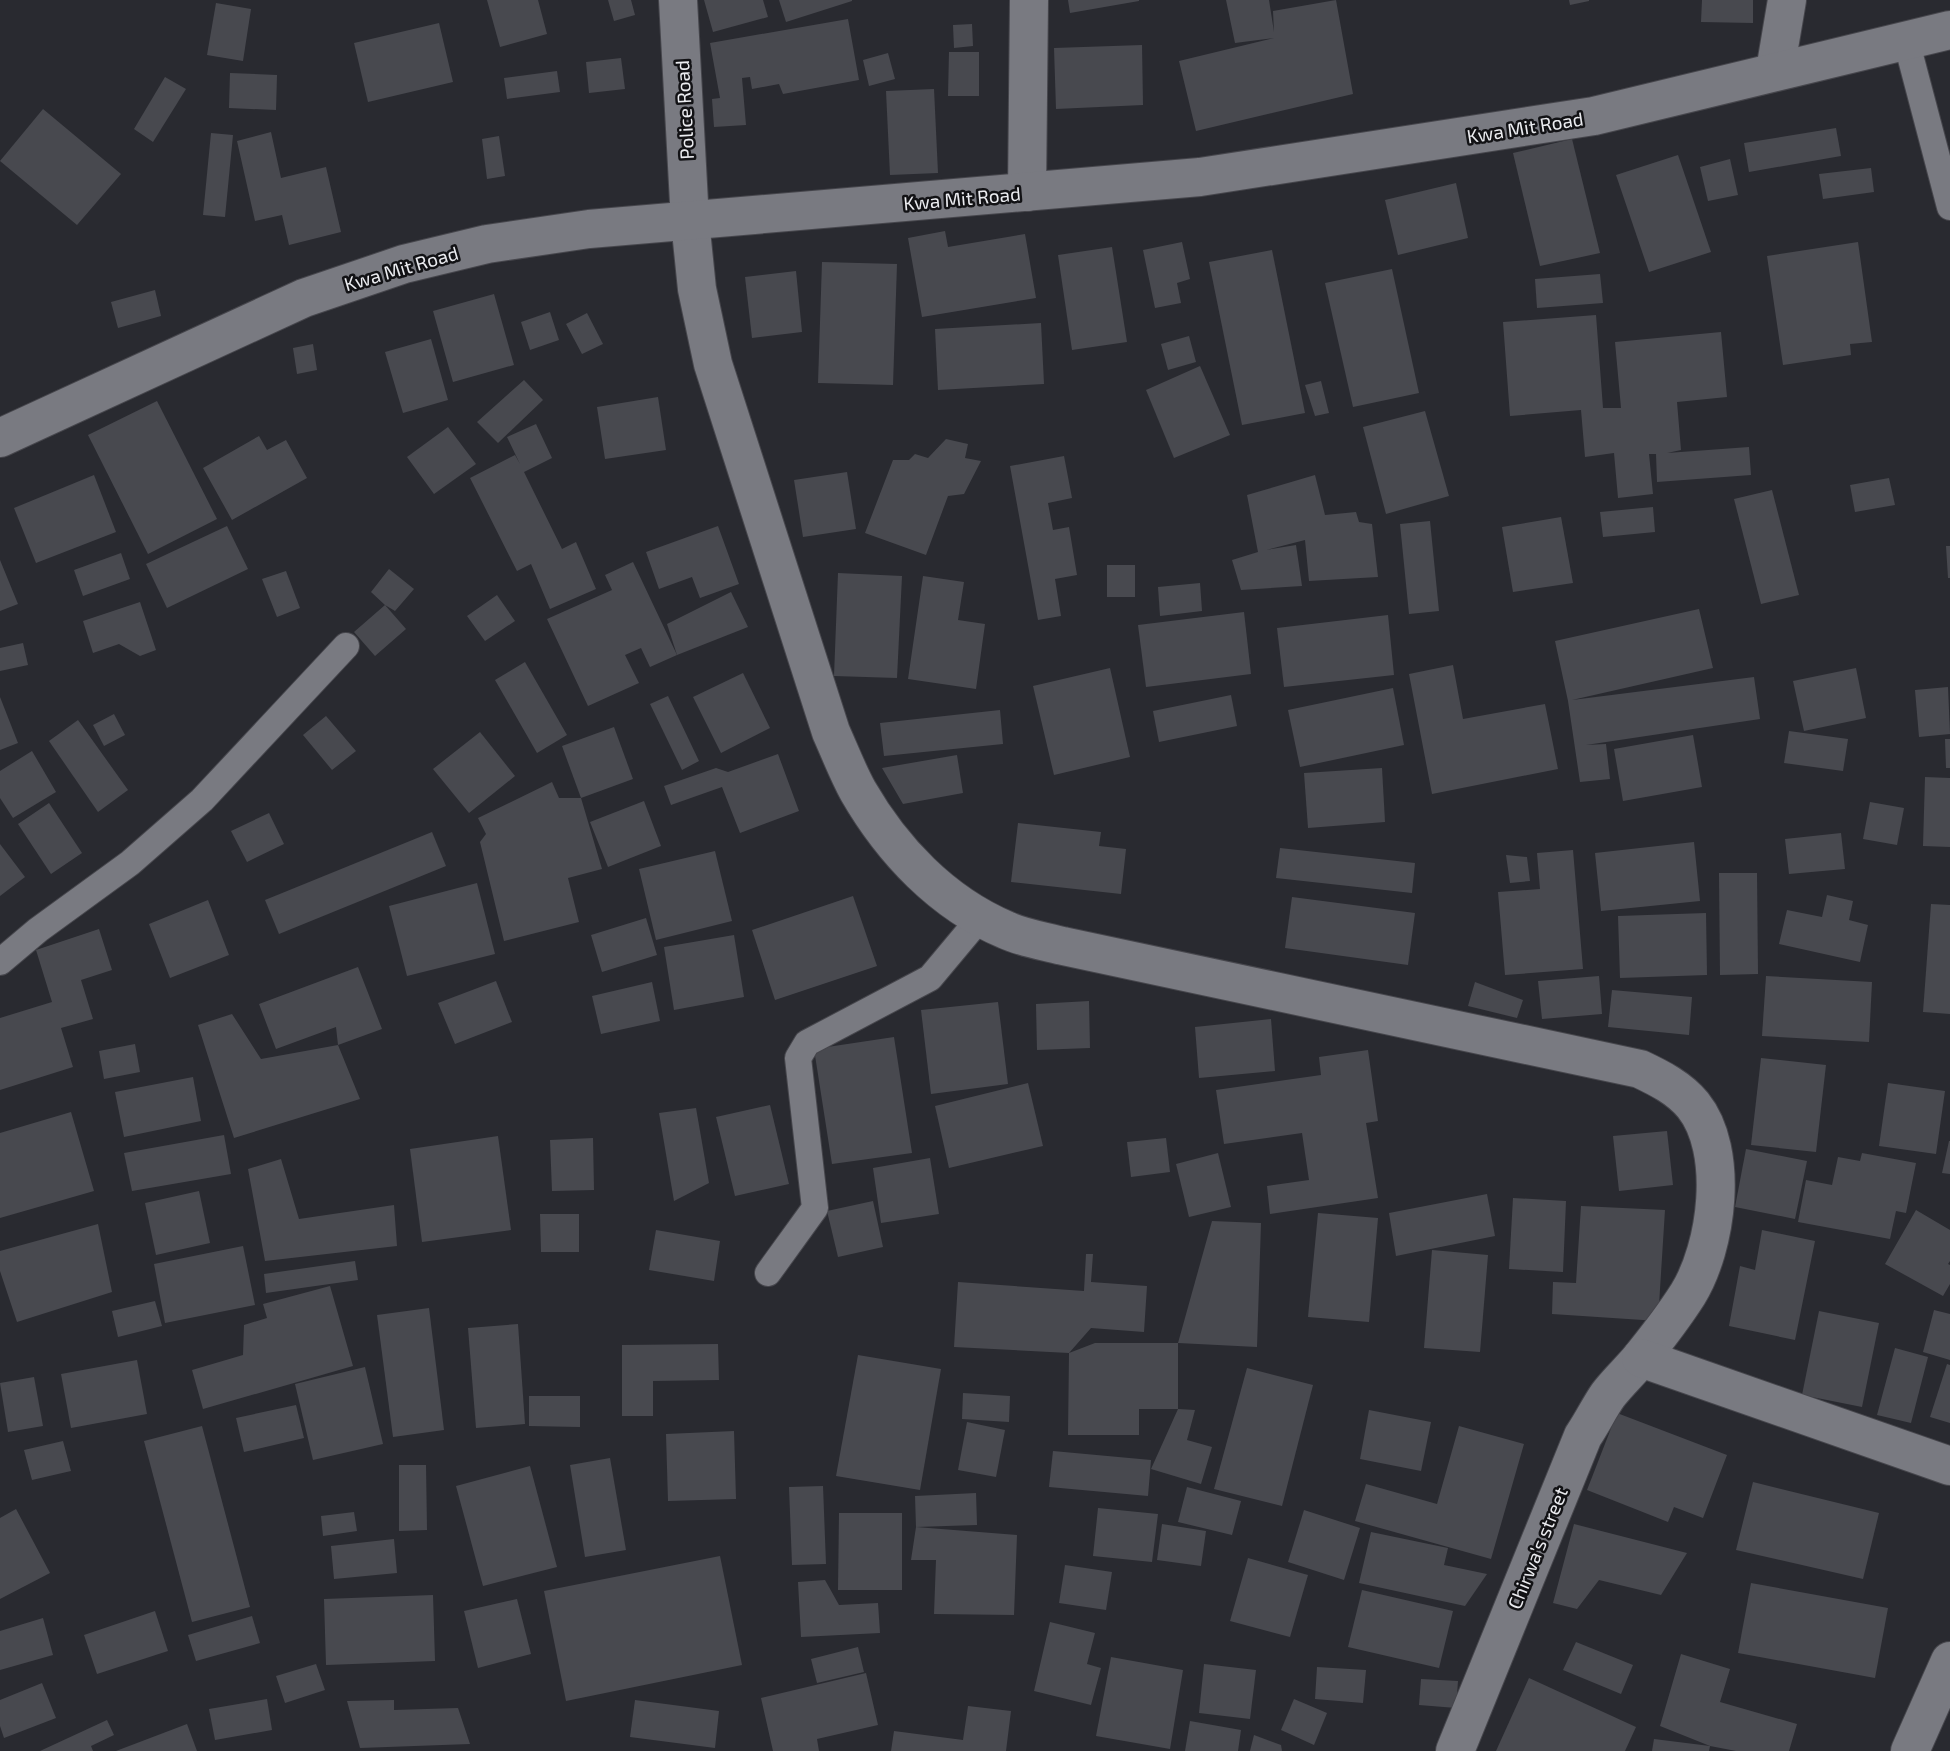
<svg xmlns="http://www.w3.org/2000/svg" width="1950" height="1751" font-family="'Exo 2',sans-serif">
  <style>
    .building { fill: #48494f }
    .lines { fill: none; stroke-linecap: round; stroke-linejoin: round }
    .service-casing { stroke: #46464c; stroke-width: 28 }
    .minor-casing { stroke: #46464c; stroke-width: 40 }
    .service { stroke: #797a81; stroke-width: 26 }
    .minor { stroke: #797a81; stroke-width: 38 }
    .labels { text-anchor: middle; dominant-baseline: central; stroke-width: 5; stroke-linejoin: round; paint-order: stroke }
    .street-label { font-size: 19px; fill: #ebecf0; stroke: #121215 }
  </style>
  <rect width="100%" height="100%" fill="#292a30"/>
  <g class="building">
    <path d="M487,0H538L547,34L500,47Z"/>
    <path d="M608,0H631L635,15L614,21Z"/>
    <path d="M704,0H763L768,17L713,32Z"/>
    <path d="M779,0H852V1L786,22Z"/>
    <path d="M1068,0H1139V1L1070,13Z"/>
    <path d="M1226,0H1269L1274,32L1273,11L1336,0L1353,94L1196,131L1179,61L1274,38L1235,43Z"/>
    <path d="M1569,0H1589V1L1570,5Z"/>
    <path d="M1702,0H1753V23L1701,22Z"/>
    <path d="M216,3L251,9L243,61L207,55Z"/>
    <path d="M848,19L859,80L783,94L779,84L752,89L750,77L742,78L746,125L714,127L712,99L720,98L710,43Z"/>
    <path d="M439,23L453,82L368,102L354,43Z"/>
    <path d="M972,24L973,46L954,48L953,25Z"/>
    <path d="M1142,45L1143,105L1056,109L1054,48Z"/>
    <path d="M949,52H979V96H948Z"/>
    <path d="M888,53L895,79L869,86L863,60Z"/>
    <path d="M621,58L625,89L589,93L586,62Z"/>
    <path d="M557,71L560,92L507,99L504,78Z"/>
    <path d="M230,73L277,75L276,110L229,108Z"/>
    <path d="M165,77L186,89L153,142L134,129Z"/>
    <path d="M934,89L938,173L890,175L886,91Z"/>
    <path d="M43,109L121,174L77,225L0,161Z"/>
    <path d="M1836,128L1841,156L1749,172L1744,143Z"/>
    <path d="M271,132L281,178L326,167L341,232L289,245L282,215L255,221L237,141Z"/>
    <path d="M211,133L233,135L225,217L203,215Z"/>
    <path d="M499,136L505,176L487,179L482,139Z"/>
    <path d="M1572,139L1600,253L1540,266L1513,153Z"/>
    <path d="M1678,155L1711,252L1649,272L1616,175Z"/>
    <path d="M1730,159L1738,195L1708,201L1700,167Z"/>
    <path d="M1871,168L1874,192L1823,199L1819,174Z"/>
    <path d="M1456,183L1468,238L1398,255L1385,200Z"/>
    <path d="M945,231L948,247L1025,234L1036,298L922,317L908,238Z"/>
    <path d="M1182,242L1190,279L1177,283L1181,303L1155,308L1143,250Z"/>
    <path d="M1858,242L1872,342L1850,344L1851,355L1783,365L1767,256Z"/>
    <path d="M1112,247L1127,342L1072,350L1058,255Z"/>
    <path d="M1272,250L1305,413L1242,425L1209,262Z"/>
    <path d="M822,262L897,264L893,385L818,383Z"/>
    <path d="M1392,269L1419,393L1353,407L1325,283Z"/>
    <path d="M796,271L802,332L752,338L745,277Z"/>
    <path d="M1600,274L1603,303L1537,308L1535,279Z"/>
    <path d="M155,290L161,316L118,328L111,302Z"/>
    <path d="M494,294L514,365L453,382L433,311Z"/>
    <path d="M550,312L559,340L530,350L521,322Z"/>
    <path d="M587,313L603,344L582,354L566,324Z"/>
    <path d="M1596,315L1603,408H1621L1615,342L1721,332L1727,397L1677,402L1681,450L1667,453L1749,447L1751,475L1657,482L1656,454H1649L1653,494L1618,498L1614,453L1585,457L1581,410L1510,416L1503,322Z"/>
    <path d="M1041,323L1044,384L938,390L935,329Z"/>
    <path d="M1189,336L1196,362L1168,370L1161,344Z"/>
    <path d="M431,339L448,400L403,413L385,352Z"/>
    <path d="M313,344L317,370L297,374L293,348Z"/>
    <path d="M1200,366L1230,435L1174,458L1146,390Z"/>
    <path d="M524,380L543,400L498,443L477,422Z"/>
    <path d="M1321,381L1329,413L1315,416L1305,385Z"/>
    <path d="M658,397L666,450L605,459L597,407Z"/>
    <path d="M157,401L217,519L148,554L88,435Z"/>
    <path d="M1425,411L1449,496L1386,514L1363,427Z"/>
    <path d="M536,424L552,458L524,472L562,549L576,542L596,589L550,609L531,564L517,571L470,478L515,455L520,464L507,437Z"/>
    <path d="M448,427L476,464L434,494L407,457Z"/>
    <path d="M259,436L267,450L286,440L307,478L232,520L203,468Z"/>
    <path d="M946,439L968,444L965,458L981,461L964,494L948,496L926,555L865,533L893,460H909L915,454L928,458Z"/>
    <path d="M1064,456L1072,498L1048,503L1053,530L1069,527L1077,575L1055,579L1061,616L1038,620L1010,466Z"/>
    <path d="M847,472L856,529L803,537L794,480Z"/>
    <path d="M94,475L116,532L36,563L14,508Z"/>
    <path d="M1315,475L1325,515L1356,512L1359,522L1372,524L1378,577L1309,581L1305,540L1266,550L1296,545L1302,586L1241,590L1232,560L1258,552L1247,495Z"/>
    <path d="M1889,478L1895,505L1855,512L1850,485Z"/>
    <path d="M1772,490L1799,595L1761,604L1734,499Z"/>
    <path d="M1653,507L1655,532L1603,537L1600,512Z"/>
    <path d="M1561,517L1573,583L1513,592L1502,527Z"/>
    <path d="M1430,521L1439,611L1409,614L1400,524Z"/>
    <path d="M227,526L248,569L167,608L146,564Z"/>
    <path d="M718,526L739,584L700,598L692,577L659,589L646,552Z"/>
    <path d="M1946,546H1950V578H1948Z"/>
    <path d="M121,553L130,579L83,596L74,570Z"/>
    <path d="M0,560L18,604L0,611Z"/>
    <path d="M633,562L677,655L650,667L641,648L625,655L639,683L588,706L547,619L612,590L605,575Z"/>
    <rect x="1107" y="565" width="28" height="32"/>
    <path d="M389,569L414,589L395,611L385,605L406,629L375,656L354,632L385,605L371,592Z"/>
    <path d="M286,571L300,608L277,617L262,579Z"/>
    <path d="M838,573L902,576L897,678L834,676Z"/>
    <path d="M923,576L964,582L958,620L985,624L976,689L908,679Z"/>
    <path d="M1200,583L1202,611L1160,616L1158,587Z"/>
    <path d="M731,592L748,627L677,655L667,624Z"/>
    <path d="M497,595L515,621L485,641L467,616Z"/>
    <path d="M140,602L156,650L140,656L119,644L93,653L83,621Z"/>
    <path d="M1699,609L1713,668L1572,700L1754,677L1760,719L1586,745L1606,744L1610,779L1580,782L1568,701L1555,641Z"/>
    <path d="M1244,612L1251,674L1146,687L1138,625Z"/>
    <path d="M1388,615L1394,675L1284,687L1277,628Z"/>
    <path d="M23,643L28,665L0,671V648Z"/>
    <path d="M525,662L567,735L537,753L495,680Z"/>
    <path d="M1453,665L1463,719L1545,704L1558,769L1432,794L1409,674Z"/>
    <path d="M1110,668L1130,757L1054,775L1033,686Z"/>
    <path d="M1856,668L1866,718L1804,731L1793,681Z"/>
    <path d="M743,673L770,728L721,753L693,697Z"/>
    <path d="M1948,687L1950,734L1919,737L1915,690Z"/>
    <path d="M1393,688L1404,745L1300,767L1288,710Z"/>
    <path d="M1231,695L1237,726L1159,742L1153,711Z"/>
    <path d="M668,696L699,761L682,770L650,704Z"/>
    <path d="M0,697L18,743L0,750Z"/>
    <path d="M1000,710L1003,744L884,756L880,723Z"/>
    <path d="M114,714L125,735L104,746L93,725Z"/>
    <path d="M326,716L356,751L332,770L303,735Z"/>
    <path d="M78,720L128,790L98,812L49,741Z"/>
    <path d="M614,727L633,779L581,798L562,746Z"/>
    <path d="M1789,731L1848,739L1843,771L1784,763Z"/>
    <path d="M480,732L515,776L469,813L433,769Z"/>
    <path d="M1693,735L1702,787L1623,801L1614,749Z"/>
    <path d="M1945,739H1950V768H1946Z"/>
    <path d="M32,751L56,792L13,818L0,798V771Z"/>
    <path d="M778,754L799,811L740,833L722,787L671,805L664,786L716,768L728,772Z"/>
    <path d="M957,755L963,793L903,804L882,768Z"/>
    <path d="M1382,768L1385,822L1308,828L1304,773Z"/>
    <path d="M1925,777L1950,778V847L1923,846Z"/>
    <path d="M552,782L559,798H581L602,869L568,878L579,922L504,941L480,842L486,834L478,818Z"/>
    <path d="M644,801L661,846L608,867L590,822Z"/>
    <path d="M1870,802L1904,808L1897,845L1863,839Z"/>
    <path d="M49,803L82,853L51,874L18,824Z"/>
    <path d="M269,813L284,844L247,862L231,831Z"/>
    <path d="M1018,823L1101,832L1099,846L1126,849L1121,894L1011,882Z"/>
    <path d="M432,832L446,866L279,934L265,900Z"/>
    <path d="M1841,833L1845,869L1789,874L1785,839Z"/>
    <path d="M1694,842L1700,901L1601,911L1595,853Z"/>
    <path d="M0,844L25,877L0,896Z"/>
    <path d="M1280,848L1415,863L1412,893L1276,878Z"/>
    <path d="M1573,850L1583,969L1505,975L1498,892L1540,889L1537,853Z"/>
    <path d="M715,851L732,921L656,940L639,869Z"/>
    <path d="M1506,855L1527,857L1530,881L1510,883Z"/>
    <path d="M1719,873H1757L1758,974L1720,975Z"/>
    <path d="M477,883L495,954L407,976L389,906Z"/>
    <path d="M1827,895L1853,901L1849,920L1868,925L1860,962L1779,944L1787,910L1822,917Z"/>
    <path d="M853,896L877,966L775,1000L752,930Z"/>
    <path d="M1292,897L1415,913L1408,965L1285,948Z"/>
    <path d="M208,900L229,955L170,978L149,924Z"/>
    <path d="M1931,904L1950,905V1014L1923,1012Z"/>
    <path d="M1706,913L1707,975L1620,978L1618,916Z"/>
    <path d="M646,918L657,955L602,972L591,935Z"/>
    <path d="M99,929L112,970L81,980L93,1019L61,1028L73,1067L0,1090V1018L52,1002L36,950Z"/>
    <path d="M734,935L744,997L674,1010L664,947Z"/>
    <path d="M358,967L382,1029L338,1045L336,1027L276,1049L259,1004Z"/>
    <path d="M1599,976L1602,1014L1542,1019L1538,981Z"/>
    <path d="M1766,976L1872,982L1869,1042L1762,1036Z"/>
    <path d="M496,981L512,1022L455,1044L438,1003Z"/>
    <path d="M652,982L660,1021L601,1034L592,996Z"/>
    <path d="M1475,982L1523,1000L1517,1018L1468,1006Z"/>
    <path d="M1612,990L1692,997L1689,1035L1608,1027Z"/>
    <path d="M1089,1001L1090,1048L1037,1050L1036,1004Z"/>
    <path d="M998,1002L1008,1084L931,1094L921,1010Z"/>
    <path d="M232,1014L261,1059L338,1045L360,1099L234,1138L198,1025Z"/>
    <path d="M1271,1019L1275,1071L1199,1078L1195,1027Z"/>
    <path d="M894,1037L912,1153L832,1164L814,1049Z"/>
    <path d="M135,1044L140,1072L104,1079L99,1051Z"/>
    <path d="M1368,1050L1378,1121L1366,1123L1378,1198L1270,1214L1267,1186L1309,1180L1302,1133L1224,1144L1216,1090L1321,1075L1319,1057Z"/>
    <path d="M1761,1058L1826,1065L1816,1152L1751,1145Z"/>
    <path d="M193,1077L201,1121L124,1137L115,1092Z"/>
    <path d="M1028,1083L1043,1146L949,1168L935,1106Z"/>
    <path d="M1888,1083L1945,1091L1936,1154L1879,1146Z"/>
    <path d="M770,1105L789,1184L735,1196L716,1117Z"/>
    <path d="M696,1108L709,1183L674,1201L659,1113Z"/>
    <path d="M71,1112L94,1191L0,1218V1133Z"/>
    <path d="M1667,1131L1673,1185L1619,1191L1613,1136Z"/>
    <path d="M224,1135L231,1174L132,1191L124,1153Z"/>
    <path d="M498,1136L511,1230L422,1242L410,1149Z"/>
    <path d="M593,1138L594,1190L552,1191L550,1140Z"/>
    <path d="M1166,1138L1170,1172L1131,1177L1127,1142Z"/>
    <path d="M1949,1141H1950V1174L1942,1173Z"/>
    <path d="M1746,1149L1807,1161L1795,1219L1735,1207Z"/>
    <path d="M1218,1153L1231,1207L1189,1217L1176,1164Z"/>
    <path d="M1862,1153L1916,1163L1906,1213L1896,1211L1890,1239L1798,1222L1806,1180L1832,1185L1838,1157L1860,1161Z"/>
    <path d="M930,1158L939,1214L881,1223L873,1168Z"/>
    <path d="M281,1159L299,1219L394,1205L397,1246L265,1261L248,1169Z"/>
    <path d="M199,1191L210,1243L156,1255L145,1203Z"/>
    <path d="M1487,1194L1495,1236L1396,1256L1389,1213Z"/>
    <path d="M1513,1198L1566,1201L1563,1272L1509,1269Z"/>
    <path d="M873,1201L883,1247L838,1257L827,1211Z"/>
    <path d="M1581,1206L1665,1210L1658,1321L1552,1314L1553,1282L1576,1283Z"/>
    <path d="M1916,1210L1950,1230V1261L1948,1264L1950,1265V1284L1943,1296L1885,1264Z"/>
    <path d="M1318,1213L1378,1218L1369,1322L1308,1317Z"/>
    <path d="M540,1214H579V1252H541Z"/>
    <path d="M1212,1221L1261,1223L1257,1347L1178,1343Z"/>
    <path d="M98,1224L112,1292L17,1322L0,1271V1251Z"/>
    <path d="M656,1230L720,1241L714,1281L649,1270Z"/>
    <path d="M1762,1230L1815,1241L1795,1340L1729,1326L1740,1266L1755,1270Z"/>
    <path d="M243,1246L255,1305L165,1323L154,1264Z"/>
    <path d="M1432,1250L1488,1255L1480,1352L1424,1348Z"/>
    <path d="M1086,1254H1093L1091,1282L1147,1286L1144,1332L1091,1328L1069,1353L1095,1343H1178V1409H1139V1435H1068L1069,1353L954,1347L958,1282L1084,1291Z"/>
    <path d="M355,1261L358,1280L266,1293L264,1274Z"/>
    <path d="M330,1286L353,1366L203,1409L192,1370L243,1355L244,1325L267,1318L263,1304Z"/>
    <path d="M155,1301L162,1326L118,1337L112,1311Z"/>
    <path d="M429,1308L444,1430L393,1437L377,1315Z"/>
    <path d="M1934,1310L1950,1314V1360L1923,1352Z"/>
    <path d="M1819,1311L1879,1323L1862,1407L1802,1395Z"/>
    <path d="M518,1324L525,1424L476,1428L468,1328Z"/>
    <path d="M718,1344L719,1380L653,1381V1416H622V1345Z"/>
    <path d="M1895,1348L1928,1357L1911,1423L1877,1415Z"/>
    <path d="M858,1355L941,1369L920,1490L836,1476Z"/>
    <path d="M137,1360L147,1414L71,1428L61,1374Z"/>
    <path d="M1947,1364L1950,1365V1423L1930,1417Z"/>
    <path d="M365,1367L383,1444L313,1460L295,1384Z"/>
    <path d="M1247,1368L1313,1385L1282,1506L1214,1489Z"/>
    <path d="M34,1377L43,1426L8,1432L0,1383Z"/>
    <path d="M963,1393L1010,1396L1009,1422L962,1419Z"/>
    <path d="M529,1396H580V1427L529,1426Z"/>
    <path d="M296,1405L304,1438L244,1452L236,1418Z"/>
    <path d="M1178,1409L1195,1410L1187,1440L1212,1447L1201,1484L1151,1469Z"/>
    <path d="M1369,1410L1431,1422L1421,1471L1360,1459Z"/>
    <path d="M1617,1413L1727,1455L1703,1518L1674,1507L1668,1522L1587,1490Z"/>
    <path d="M967,1422L1005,1430L996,1477L958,1470Z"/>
    <path d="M202,1426L250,1607L192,1622L144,1441Z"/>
    <path d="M1459,1426L1524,1444L1491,1559L1355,1521L1366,1484L1437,1504Z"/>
    <path d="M734,1431L736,1499L668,1501L666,1434Z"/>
    <path d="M63,1441L71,1471L32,1480L24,1450Z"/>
    <path d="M1053,1451L1151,1460L1148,1496L1049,1487Z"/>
    <path d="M610,1458L626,1550L585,1557L570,1465Z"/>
    <path d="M399,1465H426L427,1530L399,1531Z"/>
    <path d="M530,1466L557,1567L483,1586L456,1486Z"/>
    <path d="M1753,1482L1879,1513L1863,1579L1736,1550Z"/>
    <path d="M823,1486L826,1564L792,1565L789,1487Z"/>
    <path d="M1187,1487L1241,1501L1232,1535L1178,1522Z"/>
    <path d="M976,1493L977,1525L916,1527L915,1496Z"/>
    <path d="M1098,1508L1158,1514L1152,1562L1093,1556Z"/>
    <path d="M16,1509L50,1573L0,1599V1518Z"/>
    <path d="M1304,1510L1360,1528L1344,1580L1288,1562Z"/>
    <path d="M354,1512L357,1531L323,1536L321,1516Z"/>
    <path d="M839,1513H902V1590H838Z"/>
    <path d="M1162,1524L1206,1531L1201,1566L1157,1560Z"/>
    <path d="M1574,1524L1687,1553L1661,1595L1599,1580L1577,1609L1553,1603Z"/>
    <path d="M916,1527L1017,1535L1014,1615L934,1614L936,1560H911Z"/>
    <path d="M1371,1532L1448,1548L1444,1565L1487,1574L1465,1606L1359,1583Z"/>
    <path d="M394,1539L397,1573L334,1579L331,1546Z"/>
    <path d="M720,1556L742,1665L566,1701L544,1591Z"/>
    <path d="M1248,1558L1308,1575L1290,1637L1230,1621Z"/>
    <path d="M1065,1565L1112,1572L1106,1610L1059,1603Z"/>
    <path d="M825,1580L839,1605L878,1603L880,1633L801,1637L798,1582Z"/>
    <path d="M1751,1583L1888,1608L1875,1678L1738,1653Z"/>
    <path d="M1362,1590L1453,1611L1439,1668L1348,1647Z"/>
    <path d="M433,1595L435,1661L326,1665L324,1599Z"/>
    <path d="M517,1599L531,1654L478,1668L464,1611Z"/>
    <path d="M155,1611L168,1651L97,1674L84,1635Z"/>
    <path d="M252,1616L260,1643L196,1661L188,1635Z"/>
    <path d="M43,1618L53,1655L0,1670V1631Z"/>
    <path d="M1050,1622L1095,1633L1087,1664L1101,1668L1091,1705L1034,1691Z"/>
    <path d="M1576,1642L1633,1665L1621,1694L1563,1670Z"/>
    <path d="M858,1647L864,1672L817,1683L811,1659Z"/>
    <path d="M1681,1654L1730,1669L1720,1702L1797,1724L1789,1751H1736L1710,1746L1660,1726Z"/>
    <path d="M1111,1657L1183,1670L1170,1749L1096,1736Z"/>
    <path d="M316,1664L325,1690L285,1703L276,1676Z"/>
    <path d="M1204,1664L1256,1670L1250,1719L1199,1713Z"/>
    <path d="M1317,1667L1366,1670L1363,1703L1315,1699Z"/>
    <path d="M866,1673L878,1725L817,1739L819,1751H773L761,1698Z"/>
    <path d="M1529,1678L1636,1727L1625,1751H1496Z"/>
    <path d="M1421,1679L1458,1681L1456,1708L1419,1705Z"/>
    <path d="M42,1683L56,1718L4,1738L0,1726V1700Z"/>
    <path d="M267,1699L272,1730L215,1740L209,1709Z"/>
    <path d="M1294,1699L1327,1713L1314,1745L1281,1730Z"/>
    <path d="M394,1700V1710L458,1708L470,1744L360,1748L347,1701Z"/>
    <path d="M635,1700L719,1711L715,1748L630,1737Z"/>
    <path d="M968,1706L1011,1711L1006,1751H891L894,1731L963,1740Z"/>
    <path d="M107,1720L114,1735L91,1746L93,1751H40Z"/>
    <path d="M1190,1721L1241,1730L1238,1751H1185Z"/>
    <path d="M187,1724L197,1751H116Z"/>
    <path d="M1254,1735L1281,1745L1282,1751H1250Z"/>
    <path d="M1654,1739L1710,1746L1709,1751H1652Z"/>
  </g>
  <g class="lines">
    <g class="service-casing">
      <g id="service">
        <path d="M1906,40L1950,207"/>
        <path d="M0,962L38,930L130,863L202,800L346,646"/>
        <path d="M768,1273L815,1208L798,1058L807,1043L930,978L981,917"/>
      </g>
    </g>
    <g class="minor-casing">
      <g id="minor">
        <path d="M678,0L690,221L697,289L713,364L831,732C840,752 848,773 858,791C892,850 942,903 1006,930C1023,938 1044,941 1063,946L1640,1069C1659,1078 1679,1088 1693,1105C1730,1151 1717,1247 1688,1294C1674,1316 1657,1338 1640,1359C1630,1371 1618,1382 1608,1395C1599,1408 1592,1423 1583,1436L1455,1751"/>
        <path d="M1775,71L1787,0"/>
        <path d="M1027,192L1029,0"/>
        <path d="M0,438L304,298L404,264L487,244L589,229L1200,177L1594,116L1950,30"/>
        <path d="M1641,1358L1950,1466"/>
        <path d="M1910,1751L1950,1661"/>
      </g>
    </g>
    <use href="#service" class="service"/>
    <use href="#minor" class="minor"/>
  </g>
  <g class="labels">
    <g class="street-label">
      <text transform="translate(684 110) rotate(-93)">Police Road</text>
      <text transform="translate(1525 127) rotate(-9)">Kwa Mit Road</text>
      <text transform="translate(962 198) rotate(-5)">Kwa Mit Road</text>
      <text transform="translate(401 268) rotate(-16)">Kwa Mit Road</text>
      <text transform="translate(1537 1548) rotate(-68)">Chirwa’s street</text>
    </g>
  </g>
</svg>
